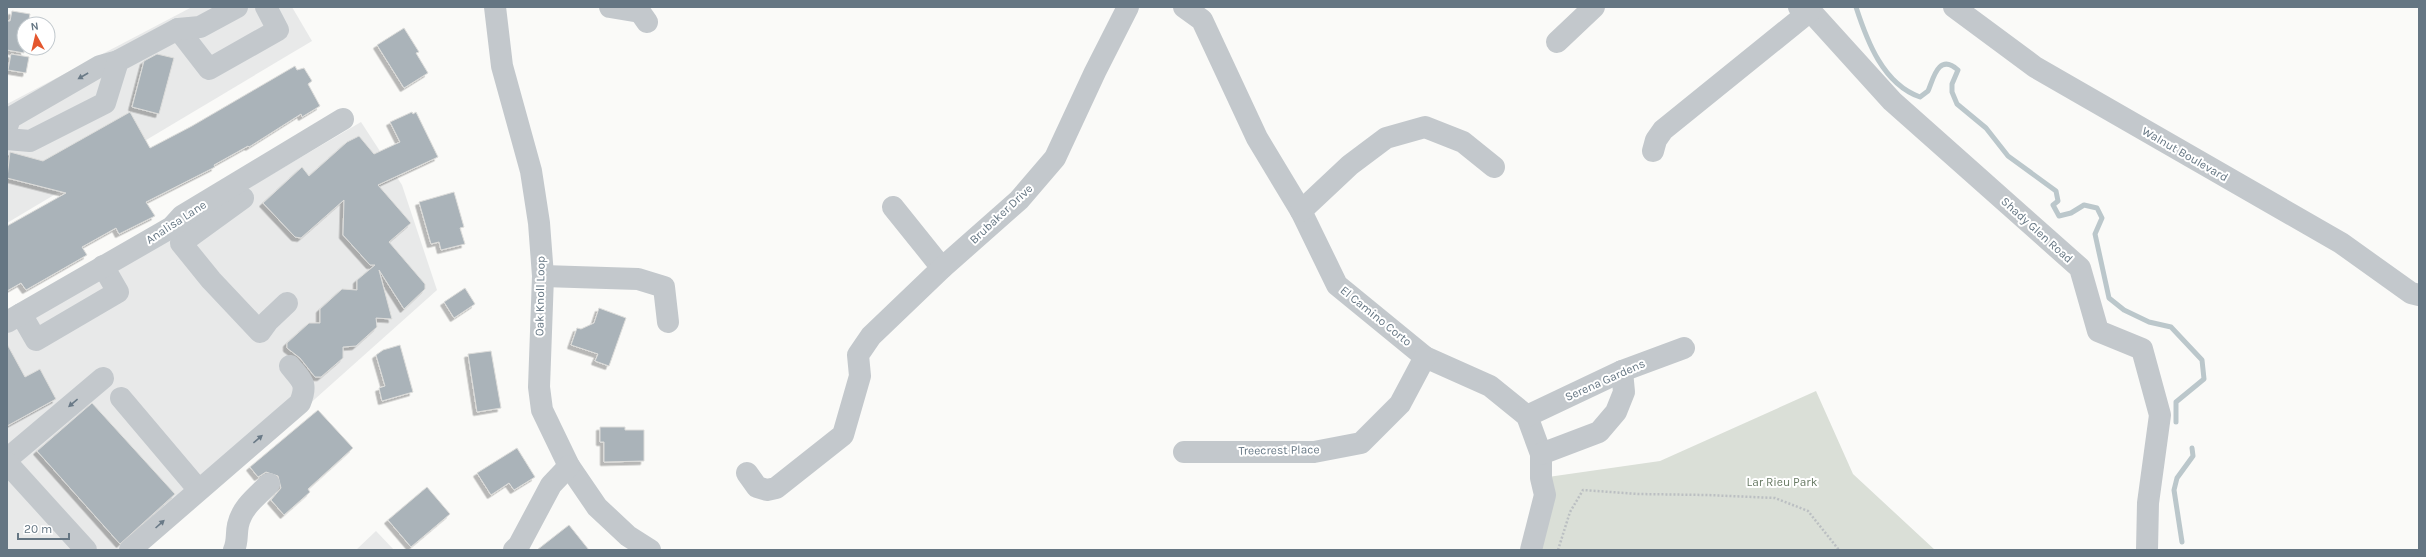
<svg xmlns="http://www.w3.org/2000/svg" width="2426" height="557" font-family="Karla,sans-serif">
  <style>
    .built { fill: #e8e9e9 }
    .green { fill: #dadfd7 }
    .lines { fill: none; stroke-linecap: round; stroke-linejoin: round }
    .stream { stroke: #bbc7cb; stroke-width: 5 }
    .building { fill: #aab3b9; stroke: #dcdcda; filter: url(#shadow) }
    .path { stroke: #bbbfc2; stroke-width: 2.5; stroke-dasharray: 2 2; stroke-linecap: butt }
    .minor { stroke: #c3c8cc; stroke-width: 22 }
    .oneway { fill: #6a7a87 }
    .labels { text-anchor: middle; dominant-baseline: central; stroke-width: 4; stroke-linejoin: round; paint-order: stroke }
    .street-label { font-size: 12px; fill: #657683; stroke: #fff }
    .park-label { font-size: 12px; fill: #687a64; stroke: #fff }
  </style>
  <defs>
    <filter id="shadow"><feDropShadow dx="-3.5" dy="3.5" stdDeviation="0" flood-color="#0004"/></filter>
  </defs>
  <rect width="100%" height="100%" fill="#fafaf8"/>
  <g class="built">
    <path d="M192,7H292L312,41L7,223V104Z"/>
    <path d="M361,122L402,185L437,290L146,550H7V330Z"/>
    <path d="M376,531L394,550H356Z"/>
  </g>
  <path class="green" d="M1816,391L1853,474L1935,550H1531L1541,478L1660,461Z"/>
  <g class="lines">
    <g class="stream">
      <path d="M1856,7C1867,41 1883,84 1920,97L1928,91C1933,80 1938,52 1958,70L1952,84V92L1957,104L1986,128L2008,156L2056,191L2058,201L2053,205L2059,216L2071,213L2084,205L2097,208L2102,218L2095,234L2109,298L2124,310L2149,322L2171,327L2202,360L2204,379L2176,402V422"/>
      <path d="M2182,542L2174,490L2177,478L2193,456L2192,448"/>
    </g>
  </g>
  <g class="building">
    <path d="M12,11L30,14L28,24H24V53L7,50V21H10Z"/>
    <path d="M404,28L419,52L416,53L428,73L404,88L377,45Z"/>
    <path d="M11,54L29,57L26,73L8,70Z"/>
    <path d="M157,54L174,58L159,114L132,107L144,61Z"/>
    <path d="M295,66L297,70L304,68L312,81L308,84L320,106L302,117L301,114L249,147L248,146L214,165L215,167L146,202L155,216L119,234L116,228L82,247L87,255L26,290L21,283L7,291V226L66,193L7,178L10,152L43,161L130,112L150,148L192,126Z"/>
    <path d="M412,112L413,114L416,112L438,157L378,185L411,223L389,242L425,284V289L404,309L379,270L392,319L376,318L377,327L356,346L343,347V358L321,377H315L300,358L287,348V343L309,323H320V309L342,289L357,290V280L375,265H370L343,235L344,200L301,238L295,237L263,203L302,167L309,176L347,142L359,136L374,154L400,142L390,122Z"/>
    <path d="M454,192L464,227L460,228L465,244L441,250L439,242L431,244L419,202Z"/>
    <path d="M465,288L475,304L454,318L444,302Z"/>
    <path d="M599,308L626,318L609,366L595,361L598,354L571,345L577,328L581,329L594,323Z"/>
    <path d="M7,344L25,377L40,369L56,399L7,426Z"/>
    <path d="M400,345L413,392L382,401L379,388L385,386L376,355L383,350Z"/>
    <path d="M491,351L501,408L477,412L468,354Z"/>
    <path d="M92,403L175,494L120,544L37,451Z"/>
    <path d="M318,410L353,448L308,489L310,492L284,515L271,500L281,488L278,476L266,472L258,477L250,467Z"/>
    <path d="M600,427H625V430H644V461L604,462V442H600Z"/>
    <path d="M517,448L535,477L514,490L509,483L491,495L477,473Z"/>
    <path d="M427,487L450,514L411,547L388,520Z"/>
    <path d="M569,525L589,550H537Z"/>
  </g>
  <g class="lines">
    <path class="path" d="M1558,550L1570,512L1583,490L1638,494L1707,495L1775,498L1808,511L1839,550"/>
    <g class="minor">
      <path d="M495,7L502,66L531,171L539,223L543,276L539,387L542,410L569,466L597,507L628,536L650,550"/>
      <path d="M610,7L640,12L647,22"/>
      <path d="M1184,7L1202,20L1257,138L1301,211L1337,285L1425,357L1490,386L1527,416L1541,454V478L1545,495L1531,550"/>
      <path d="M1799,7L1814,15L1892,101L2080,268L2098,331L2142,349L2160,415L2148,503L2147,550"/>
      <path d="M1954,7L2035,67L2341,243L2411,293L2419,295"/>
      <path d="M178,29L209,69L278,30L266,7"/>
      <path d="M1557,42L1594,7"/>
      <path d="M7,127L10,118L100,66L118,61"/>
      <path d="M7,139L30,141L105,103L118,61L178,29L200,27L237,7"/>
      <path d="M1653,151L1656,140L1663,130L1809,12"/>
      <path d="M243,198L181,243L211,280L260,332L268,321L287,303"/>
      <path d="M893,207L942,268"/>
      <path d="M1301,211L1350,165L1386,138L1425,127L1463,142L1494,167"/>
      <path d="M543,276L638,279L664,287L668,322"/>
      <path d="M21,314L36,340L118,292L103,266"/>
      <path d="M7,322L172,227L182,216L343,119"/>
      <path d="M121,398L198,489"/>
      <path d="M1527,416L1622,371L1684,348"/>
      <path d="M1184,452H1314L1361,443L1400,404L1425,357"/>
      <path d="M1541,454L1599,432L1616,412L1624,392L1622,371"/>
      <path d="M7,459L103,378"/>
      <path d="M7,463L86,550"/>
      <path d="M747,473L757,487L767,490L776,488L843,435L860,376L858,355L871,336L942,268L1019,200L1055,158L1095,72L1128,7"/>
      <path d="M130,550L300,403C308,383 302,381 290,366"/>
      <path d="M234,550C238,541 236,534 238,525C242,507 256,497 269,484"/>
      <path d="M514,550L519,545L551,485L569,466"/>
    </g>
  </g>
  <defs><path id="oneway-solid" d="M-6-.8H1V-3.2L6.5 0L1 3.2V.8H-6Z"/></defs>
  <g class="oneway">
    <use href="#oneway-solid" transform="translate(83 76) rotate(150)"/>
    <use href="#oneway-solid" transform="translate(73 403) rotate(140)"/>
    <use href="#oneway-solid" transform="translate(258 439) rotate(-40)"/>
    <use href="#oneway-solid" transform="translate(160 524) rotate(-42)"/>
  </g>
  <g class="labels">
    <g class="street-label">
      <text transform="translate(2185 154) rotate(30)">Walnut Boulevard</text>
      <text transform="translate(1001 214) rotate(-43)">Brubaker Drive</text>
      <text transform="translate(176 222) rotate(-33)">Analisa Lane</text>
      <text transform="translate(2037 230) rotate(42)">Shady Glen Road</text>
      <text transform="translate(540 296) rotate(-89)">Oak Knoll Loop</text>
      <text transform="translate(1376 316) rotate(39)">El Camino Corto</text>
      <text transform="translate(1605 380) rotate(-24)">Serena Gardens</text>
      <text transform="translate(1279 450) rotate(-1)">Treecrest Place</text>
    </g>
    <g class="park-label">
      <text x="1782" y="482">Lar Rieu Park</text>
    </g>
  </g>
  <rect width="2426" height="557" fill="none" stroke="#657683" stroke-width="16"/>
  <g transform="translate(36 36) rotate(352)"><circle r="19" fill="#ffffff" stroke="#c1c8cd"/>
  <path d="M0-3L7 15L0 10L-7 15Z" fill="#e4572e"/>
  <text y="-6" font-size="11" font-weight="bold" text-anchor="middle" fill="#657683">N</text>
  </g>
  <path d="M18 533v6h51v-6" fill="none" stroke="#657683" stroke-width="2"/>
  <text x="24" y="533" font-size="12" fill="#657683" stroke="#ffffff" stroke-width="3" paint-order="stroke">20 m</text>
</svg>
